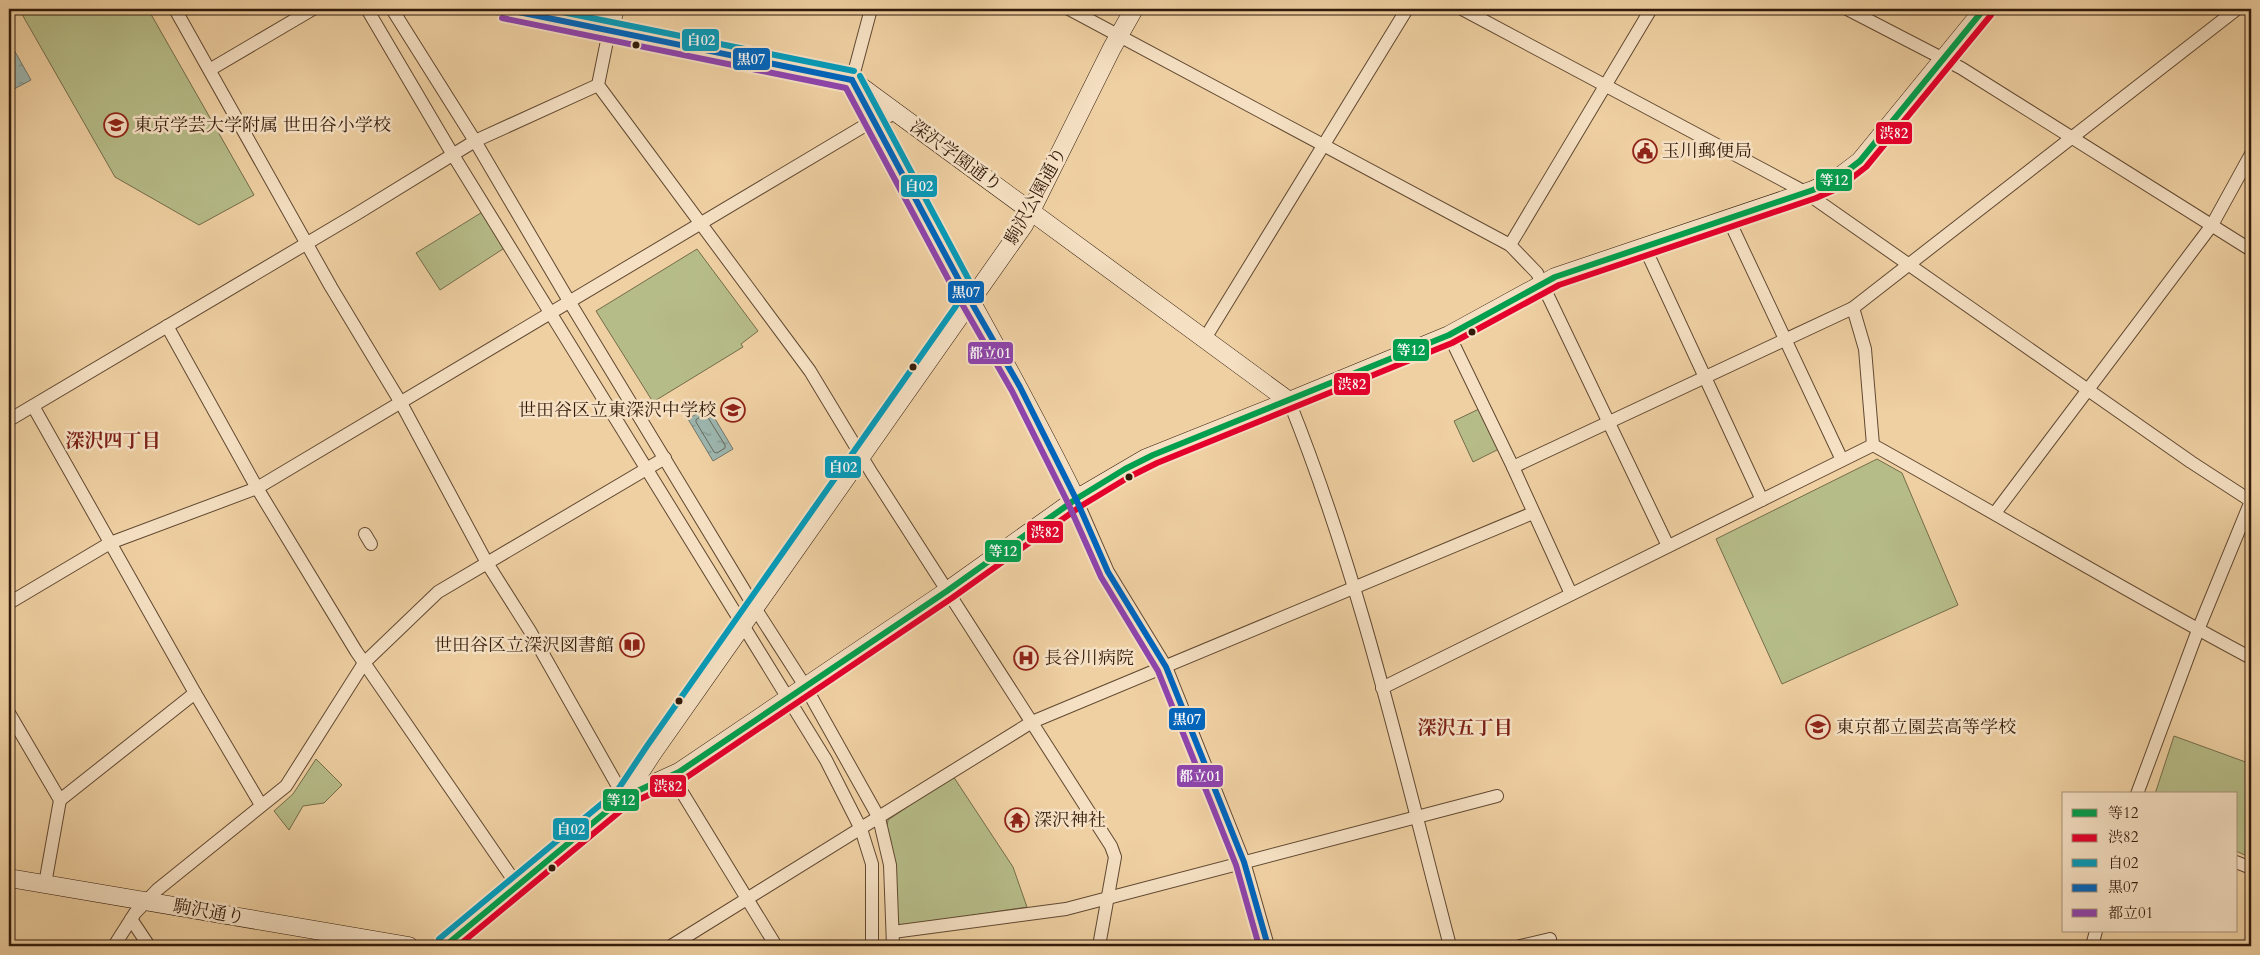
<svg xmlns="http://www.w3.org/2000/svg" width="2260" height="955" font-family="Cardo,'Noto Serif JP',serif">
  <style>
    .green { fill: #b6bc88; stroke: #746c4a }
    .water { fill: url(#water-ripples); stroke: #72776c }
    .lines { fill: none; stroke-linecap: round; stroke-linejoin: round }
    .shore { stroke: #67685c; stroke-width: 1 }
    .street-casing { stroke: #614831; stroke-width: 14 }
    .secondary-casing { stroke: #321b0b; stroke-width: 19 }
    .street { stroke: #f5e0c3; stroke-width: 12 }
    .secondary { stroke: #f5e0c3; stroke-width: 18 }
    .bus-1-casing { stroke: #f5e0c3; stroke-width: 10 }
    .bus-2-casing { stroke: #f5e0c3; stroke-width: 10 }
    .bus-3-casing { stroke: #f5e0c3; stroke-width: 10 }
    .bus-4-casing { stroke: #f5e0c3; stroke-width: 10 }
    .bus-5-casing { stroke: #f5e0c3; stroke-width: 10 }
    .bus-1 { stroke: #029f4e; stroke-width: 6 }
    .bus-2 { stroke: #e4002b; stroke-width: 6 }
    .bus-3 { stroke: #059bba; stroke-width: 6 }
    .bus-4 { stroke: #0065bd; stroke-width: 6 }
    .bus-5 { stroke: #8e44ad; stroke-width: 6 }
    .bus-dot { fill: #321b0b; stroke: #f5e0c3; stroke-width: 2 }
    .labels { text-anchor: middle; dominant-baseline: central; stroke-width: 5; stroke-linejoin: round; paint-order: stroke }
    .poi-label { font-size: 18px; fill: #321b0b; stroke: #f5e0c3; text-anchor: start }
    .street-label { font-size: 18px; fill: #321b0b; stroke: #f5e0c3 }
    .neighbourhood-label { font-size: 19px; font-weight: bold; fill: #7a1f14; stroke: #f5e0c3 }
    .line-badge { stroke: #f5e0c3; stroke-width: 2 }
    .badge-label { font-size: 14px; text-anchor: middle; font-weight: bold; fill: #fff }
  </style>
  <defs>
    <pattern id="water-ripples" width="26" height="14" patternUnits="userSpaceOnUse" patternTransform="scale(1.25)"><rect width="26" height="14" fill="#9cb5ad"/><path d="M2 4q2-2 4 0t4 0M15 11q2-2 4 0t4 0" fill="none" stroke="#80928b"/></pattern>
  </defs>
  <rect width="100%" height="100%" fill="#efd0a2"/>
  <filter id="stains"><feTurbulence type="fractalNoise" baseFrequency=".004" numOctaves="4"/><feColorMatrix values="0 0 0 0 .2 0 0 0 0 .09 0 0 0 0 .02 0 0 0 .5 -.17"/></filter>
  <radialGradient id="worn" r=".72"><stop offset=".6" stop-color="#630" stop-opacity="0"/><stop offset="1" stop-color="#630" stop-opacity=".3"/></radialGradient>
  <g class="green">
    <path d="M19,9H148L254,195L199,225L115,177Z"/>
    <path d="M484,211L506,247L440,290L416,253Z"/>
    <path d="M697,249L758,331L741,344L743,347L653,402L596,311Z"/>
    <path d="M1481,408L1499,449L1473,462L1454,421Z"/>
    <path d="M1877,459L1902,473L1958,605L1782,684L1716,539Z"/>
    <path d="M2174,736L2251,764V853L2249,857L2236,851V794H2155Z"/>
    <path d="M316,759L342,785L324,803L303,806L289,830L274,811L293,794Z"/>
    <path d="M953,776L1013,867L1027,907L902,926L898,923L887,827L888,820Z"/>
  </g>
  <g class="water">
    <path d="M9,41L31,80L14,89L9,81Z"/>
    <path d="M708,407L733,449L713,461L688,419Z"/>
  </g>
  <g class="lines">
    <path class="shore" d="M704,415L707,416L725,445V448L717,453L714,452L696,422V420Z"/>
    <g class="street-casing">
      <g id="street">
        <path d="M175,9L331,287L401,403L487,563L530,631L624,797"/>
        <path d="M367,9L453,155L826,760L861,829L872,864V946"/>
        <path d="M392,9L475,141L569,301L755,608L805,686L879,818L890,865L893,946"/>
        <path d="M1069,9L1510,245L1537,273L1668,546"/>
        <path d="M1462,9L1805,192L2191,462L2251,501"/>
        <path d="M1847,9L1961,68L2251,250"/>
        <path d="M609,31L598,85L810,371L871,472L1111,846L1115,857L1099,946"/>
        <path d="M211,69L313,9"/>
        <path d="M852,80L871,9"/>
        <path d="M1728,218L1842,460"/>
        <path d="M1510,245L1651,9"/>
        <path d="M1644,246L1762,500"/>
        <path d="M1853,308L1865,349L1873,445"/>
        <path d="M167,326L257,488L356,651L517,885"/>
        <path d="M1449,335L1513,467L1571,594"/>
        <path d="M1204,340L1407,9"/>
        <path d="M1289,401C1360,577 1402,763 1450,946"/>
        <path d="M33,406L195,693L261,805"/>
        <path d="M9,420L358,213L475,141L598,85"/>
        <path d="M1873,445C1999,515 2123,590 2251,658"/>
        <path d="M1513,467L1853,308L2237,9"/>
        <path d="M1076,499L1108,572L1166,667L1244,862L1268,946"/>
        <path d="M1995,513L2212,225L2251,154"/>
        <path d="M365,534L371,544"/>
        <path d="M9,603L110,543L257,488L864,126L897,113"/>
        <path d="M1382,688L1873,445"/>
        <path d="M9,713L60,800L45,884"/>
        <path d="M672,776L776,946"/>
        <path d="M2137,794L2198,630L2251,501"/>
        <path d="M60,800L195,693"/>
        <path d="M2236,862L2251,868"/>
        <path d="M131,919L149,946"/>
        <path d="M893,932L1066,909L1497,796"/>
        <path d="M114,946L135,913L157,890L286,786L364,663L438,592L665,458"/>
        <path d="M671,946L1032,722L1533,513"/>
        <path d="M1520,946L1550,939"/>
        <path d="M2092,946L2096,931"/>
      </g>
    </g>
    <g class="secondary-casing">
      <g id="secondary">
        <path d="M504,9L852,80L1289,401"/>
        <path d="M609,31L615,9"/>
        <path d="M854,83C924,224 1007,358 1076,499"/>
        <path d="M624,797L679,772L947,591L1076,499L1146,458L1289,401L1449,335L1555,277L1813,190L1835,180L1860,161L1984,9"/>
        <path d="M9,878L409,946"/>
        <path d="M445,946L617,803L624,797L654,751L1024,225L1112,48L1134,9"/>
      </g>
    </g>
    <use href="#street" class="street"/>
    <use href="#secondary" class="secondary"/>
    <g class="bus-1-casing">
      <path id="bus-1" d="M445,946L624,797L679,772L947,591L1076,499L1125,469L1153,455L1449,335L1555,277L1813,190L1835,180L1860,161L1984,9"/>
    </g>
    <g class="bus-2-casing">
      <path id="bus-2" d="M458,946L629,804L684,779L952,598L1081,506L1129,477L1157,463L1452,343L1559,285L1816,198L1839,188L1866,167L1991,15"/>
    </g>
    <g class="bus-3-casing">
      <g id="bus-3">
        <path d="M547,9L854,71"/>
        <path d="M860,76L978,297"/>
        <path d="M439,939L617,791L647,746L963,296"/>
      </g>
    </g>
    <g class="bus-4-casing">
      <g id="bus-4">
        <path d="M504,9L852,80"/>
        <path d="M852,80L962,286L1020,387L1076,499L1108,572L1166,667L1244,862L1268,946"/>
      </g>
    </g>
    <g class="bus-5-casing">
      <path id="bus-5" d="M502,18L846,88L954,290L1012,391L1068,503L1101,577L1158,671L1236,865L1259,946"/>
    </g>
    <use href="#bus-1" class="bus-1"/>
    <use href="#bus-2" class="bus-2"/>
    <use href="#bus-3" class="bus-3"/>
    <use href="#bus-4" class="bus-4"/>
    <use href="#bus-5" class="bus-5"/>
  </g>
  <defs>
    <g id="school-ring" transform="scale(1.25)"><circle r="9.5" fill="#f5e0c3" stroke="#8f2418" stroke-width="1.5"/><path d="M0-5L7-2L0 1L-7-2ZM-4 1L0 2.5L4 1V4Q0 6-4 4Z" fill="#8f2418"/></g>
    <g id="civic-ring" transform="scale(1.25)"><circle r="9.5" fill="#f5e0c3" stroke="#8f2418" stroke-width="1.5"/><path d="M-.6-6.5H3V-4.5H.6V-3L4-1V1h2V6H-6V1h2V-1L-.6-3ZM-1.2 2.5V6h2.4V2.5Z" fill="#8f2418"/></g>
    <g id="library-ring" transform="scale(1.25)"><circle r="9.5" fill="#f5e0c3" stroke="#8f2418" stroke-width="1.5"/><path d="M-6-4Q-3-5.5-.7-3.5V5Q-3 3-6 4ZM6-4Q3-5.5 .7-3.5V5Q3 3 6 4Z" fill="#8f2418"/></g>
    <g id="hospital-ring" transform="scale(1.25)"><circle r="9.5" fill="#f5e0c3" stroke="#8f2418" stroke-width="1.5"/><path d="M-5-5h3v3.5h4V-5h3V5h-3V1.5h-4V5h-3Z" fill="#8f2418"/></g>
    <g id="temple-ring" transform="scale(1.25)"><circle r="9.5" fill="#f5e0c3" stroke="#8f2418" stroke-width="1.5"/><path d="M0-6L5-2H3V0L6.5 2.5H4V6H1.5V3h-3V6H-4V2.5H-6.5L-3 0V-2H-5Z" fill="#8f2418"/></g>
  </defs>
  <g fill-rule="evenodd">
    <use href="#school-ring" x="116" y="125"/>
    <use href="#civic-ring" x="1645" y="151"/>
    <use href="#school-ring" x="733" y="410"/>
    <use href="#library-ring" x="632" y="645"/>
    <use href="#hospital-ring" x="1026" y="658"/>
    <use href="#school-ring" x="1818" y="727"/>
    <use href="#temple-ring" x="1017" y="820"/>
  </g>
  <g class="bus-dot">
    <circle cx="636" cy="45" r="4.5"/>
    <circle cx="1472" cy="332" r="4.5"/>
    <circle cx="913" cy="367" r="4.5"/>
    <circle cx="1129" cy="477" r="4.5"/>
    <circle cx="679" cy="701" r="4.5"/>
    <circle cx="552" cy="868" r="4.5"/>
  </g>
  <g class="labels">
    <g class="poi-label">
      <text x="134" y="125">東京学芸大学附属 世田谷小学校</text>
      <text x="1662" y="151">玉川郵便局</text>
      <text x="716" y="410" text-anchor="end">世田谷区立東深沢中学校</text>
      <text x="614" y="645" text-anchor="end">世田谷区立深沢図書館</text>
      <text x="1044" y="658">長谷川病院</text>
      <text x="1836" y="727">東京都立園芸高等学校</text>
      <text x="1034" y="820">深沢神社</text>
    </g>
    <g class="street-label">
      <text transform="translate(956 156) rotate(36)">深沢学園通り</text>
      <text transform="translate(1036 196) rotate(-61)">駒沢公園通り</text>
      <text transform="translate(209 912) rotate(10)">駒沢通り</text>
    </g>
    <g class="neighbourhood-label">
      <text x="113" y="441">深沢四丁目</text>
      <text x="1465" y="728">深沢五丁目</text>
    </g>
  </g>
  <g class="line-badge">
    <rect x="681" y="28" width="39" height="24" rx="5" fill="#059bba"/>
    <rect x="732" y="47" width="39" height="24" rx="5" fill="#0065bd"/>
    <rect x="1875" y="121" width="38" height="24" rx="5" fill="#e4002b"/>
    <rect x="1815" y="168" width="38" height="24" rx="5" fill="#029f4e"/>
    <rect x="900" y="174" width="38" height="24" rx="5" fill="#059bba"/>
    <rect x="947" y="280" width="38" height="24" rx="5" fill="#0065bd"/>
    <rect x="1392" y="338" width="38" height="24" rx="5" fill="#029f4e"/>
    <rect x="967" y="341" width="47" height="24" rx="5" fill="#8e44ad"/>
    <rect x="1333" y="372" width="38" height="24" rx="5" fill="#e4002b"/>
    <rect x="824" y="455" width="38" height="24" rx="5" fill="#059bba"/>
    <rect x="1026" y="520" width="38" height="24" rx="5" fill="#e4002b"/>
    <rect x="984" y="539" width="38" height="24" rx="5" fill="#029f4e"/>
    <rect x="1168" y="707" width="38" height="24" rx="5" fill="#0065bd"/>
    <rect x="1176" y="764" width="48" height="24" rx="5" fill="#8e44ad"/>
    <rect x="649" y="774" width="38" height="24" rx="5" fill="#e4002b"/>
    <rect x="602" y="788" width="38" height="24" rx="5" fill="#029f4e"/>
    <rect x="552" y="817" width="38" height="24" rx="5" fill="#059bba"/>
  </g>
  <g class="badge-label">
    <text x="701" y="45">自02</text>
    <text x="751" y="64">黒07</text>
    <text x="1894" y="138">渋82</text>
    <text x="1834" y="185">等12</text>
    <text x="919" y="191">自02</text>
    <text x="966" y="297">黒07</text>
    <text x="1411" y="355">等12</text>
    <text x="990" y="358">都立01</text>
    <text x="1352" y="389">渋82</text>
    <text x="843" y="472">自02</text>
    <text x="1045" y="537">渋82</text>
    <text x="1003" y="556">等12</text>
    <text x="1187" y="724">黒07</text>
    <text x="1200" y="781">都立01</text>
    <text x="668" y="791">渋82</text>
    <text x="621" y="805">等12</text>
    <text x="571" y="834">自02</text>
  </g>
  <rect width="2260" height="955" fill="none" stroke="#efd0a2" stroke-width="30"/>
  <rect x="10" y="10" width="2240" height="935" fill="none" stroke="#321b0b" stroke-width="2.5"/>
  <rect x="15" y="15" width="2230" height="925" fill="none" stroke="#321b0b"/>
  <rect x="2062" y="792" width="175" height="140" fill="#f5e0c3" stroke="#a79179"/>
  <rect x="2072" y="809" width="25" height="8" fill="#029f4e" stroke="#a79179"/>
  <text x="2108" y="818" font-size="15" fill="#321b0b">等12</text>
  <rect x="2072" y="834" width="25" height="8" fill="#e4002b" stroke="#a79179"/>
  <text x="2108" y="842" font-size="15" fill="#321b0b">渋82</text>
  <rect x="2072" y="859" width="25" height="8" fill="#059bba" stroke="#a79179"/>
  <text x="2108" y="868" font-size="15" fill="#321b0b">自02</text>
  <rect x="2072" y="884" width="25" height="8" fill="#0065bd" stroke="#a79179"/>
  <text x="2108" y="892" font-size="15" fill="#321b0b">黒07</text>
  <rect x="2072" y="909" width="25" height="8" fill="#8e44ad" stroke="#a79179"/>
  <text x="2108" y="918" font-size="15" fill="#321b0b">都立01</text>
  <rect width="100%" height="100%" filter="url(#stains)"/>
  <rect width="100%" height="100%" fill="url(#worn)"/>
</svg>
